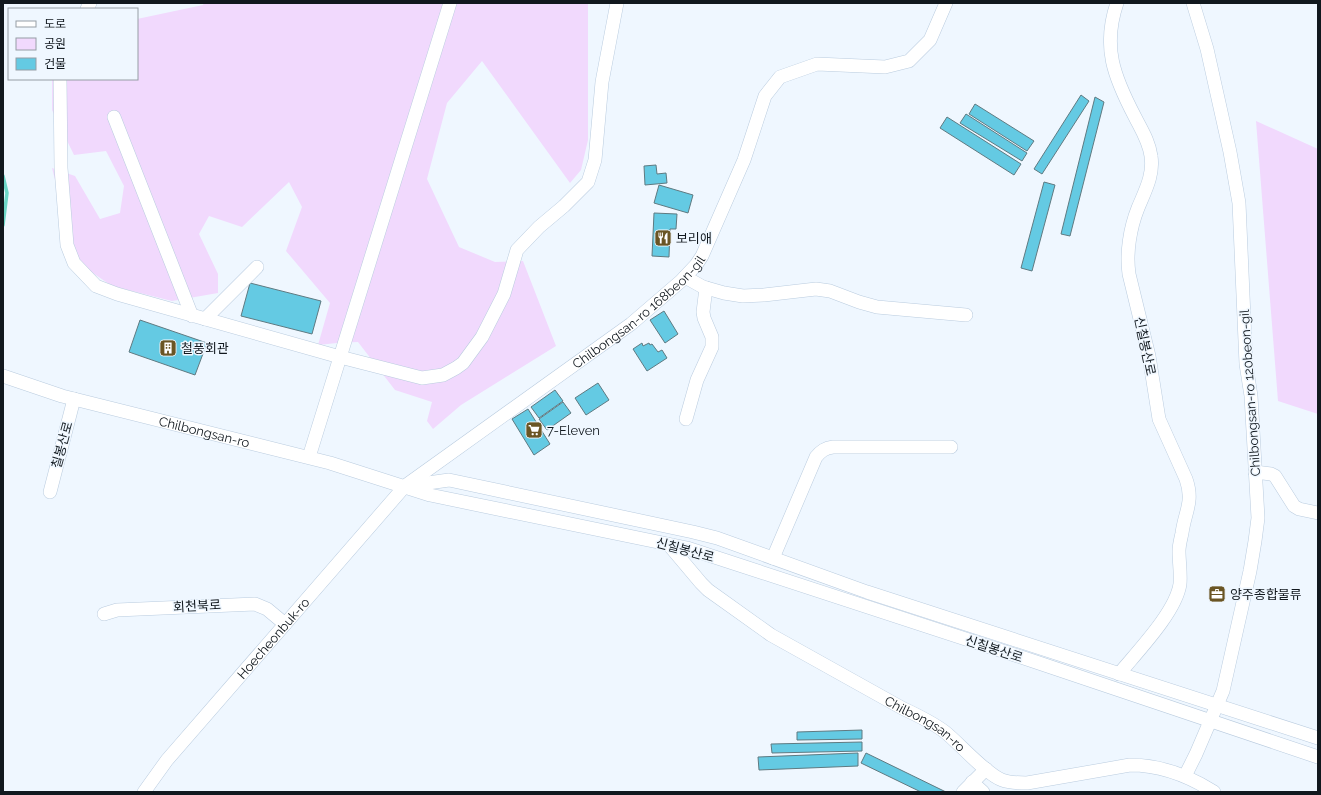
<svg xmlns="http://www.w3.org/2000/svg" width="1321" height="795" font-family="Raleway,'Noto Sans KR',sans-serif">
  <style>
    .green { fill: #f1d9fd }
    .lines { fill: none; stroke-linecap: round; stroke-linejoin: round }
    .stream { stroke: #6dd7c8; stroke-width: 3.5 }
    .building { fill: #64cae3; stroke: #5f7a81 }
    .minor-casing { stroke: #baccdf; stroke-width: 14 }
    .minor { stroke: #fff; stroke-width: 13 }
    .labels { text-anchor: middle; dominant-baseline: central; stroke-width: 3; stroke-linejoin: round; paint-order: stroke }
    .poi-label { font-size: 13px; fill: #11181e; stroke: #eff7ff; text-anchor: start }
    .street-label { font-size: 13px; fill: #11181e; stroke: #eff7ff }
  </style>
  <rect width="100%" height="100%" fill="#eff7ff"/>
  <g class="green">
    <path d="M204,3H588V140L581,170L570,183L482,61L447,103L427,179L459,247L495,262L523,261L556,346L461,405L433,429L427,421L432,402L395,390L358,342L337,343L318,345L330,303L286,251L302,207L289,182L242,227L209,216L199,234L218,274V293L172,301L112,286L81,265L71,241L52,168L75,176L100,219L120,213L124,186L106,151L74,155L52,110V79H137V19L203,5Z"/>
    <path d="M1256,121L1318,149V414L1278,401Z"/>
  </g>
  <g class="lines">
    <path class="stream" d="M3,176L7,193L3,225"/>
  </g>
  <g class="building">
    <path d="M1081,95L1089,101L1042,174L1034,169Z"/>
    <path d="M1095,97L1104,102L1070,236L1061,234Z"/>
    <path d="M975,104L1034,141L1027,151L969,114Z"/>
    <path d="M966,114L1027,153L1022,161L960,123Z"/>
    <path d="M947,117L1021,164L1014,175L940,128Z"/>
    <path d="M656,165L657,174L666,173L667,183L645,185L644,166Z"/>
    <path d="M1044,182L1055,185L1032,271L1021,268Z"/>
    <path d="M659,185L693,195L688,213L654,203Z"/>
    <path d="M654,213L677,214L676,229H670L669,257L652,256Z"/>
    <path d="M250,283L321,301L312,334L241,316Z"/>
    <path d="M664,311L678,334L665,343L650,320Z"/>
    <path d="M140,320L207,343L195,375L129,352Z"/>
    <path d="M642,343L643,346L649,343L650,345L652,344L658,352L662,350L667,358L647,371L633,349Z"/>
    <path d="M598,383L609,400L586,415L575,398Z"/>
    <path d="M555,390L563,401L539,418L531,407Z"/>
    <path d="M563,402L571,413L547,430L539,419Z"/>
    <path d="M528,409L550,444L534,455L512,419Z"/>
    <path d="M862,730V739L797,740V732Z"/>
    <path d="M862,742V751L772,753L771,744Z"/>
    <path d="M858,753V766L759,770L758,757Z"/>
    <path d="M866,753L946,792H921L861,763Z"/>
  </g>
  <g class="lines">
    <g class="minor-casing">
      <g id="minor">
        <path d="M1117,3C1102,47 1114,77 1135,117C1141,129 1149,141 1151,156C1154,175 1145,191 1138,208C1130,228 1126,253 1129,274L1149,356L1159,419L1186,479C1194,502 1185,511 1182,533C1181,538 1179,545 1179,551C1179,562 1181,573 1180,584C1176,612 1137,652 1119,674"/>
        <path d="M87,9L90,3"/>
        <path d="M60,79L61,168L67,245L74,263L96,286L117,294L340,357L422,378L443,375L456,368L463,363L482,337L504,294L517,250L539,227L564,206L588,182L595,160L602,82L617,3"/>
        <path d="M114,117L192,316"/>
        <path d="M685,277L703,287L724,293L743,296L764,295L816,289L830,291L859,302L877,307L966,315"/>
        <path d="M205,319L257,267"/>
        <path id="s1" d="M3,376L62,396L330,463L430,495L687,548L1033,661L1318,757"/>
        <path d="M686,419L697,380L712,347V337L704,318L703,312L706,288"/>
        <path d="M309,457L450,3"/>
        <path d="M1255,472L1271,474L1275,476L1294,506L1299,509L1318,513"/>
        <path d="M407,486L449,480L693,532L717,538L867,592L1318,738"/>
        <path d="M50,492L74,399"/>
        <path id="s2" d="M669,545L701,583L708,590L771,635L902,708C917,715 932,722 945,732C960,744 986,774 1002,780C1010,783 1018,783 1027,783L1130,765C1160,765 1189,776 1214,792"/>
        <path d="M773,558L816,457C821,451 825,448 833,447H951"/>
        <path d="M104,614L117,610L255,604L267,609L285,624"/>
        <path d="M1185,776L1196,754L1223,691L1250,571L1255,541L1258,518L1251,396L1246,364L1239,203L1230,152L1207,49L1193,3"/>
        <path d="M972,782L983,792"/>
        <path id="s3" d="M144,792L167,760L405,486L631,324L681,281L696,265L702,256L744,160L765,96L780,77L817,64L885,67L909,61L930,40L946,3"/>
        <path d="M963,792L986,769"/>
      </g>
    </g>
    <use href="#minor" class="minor"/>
  </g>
  <defs>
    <g id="restaurant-square" transform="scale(0.9)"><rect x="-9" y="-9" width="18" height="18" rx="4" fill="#6a5524" stroke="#eff7ff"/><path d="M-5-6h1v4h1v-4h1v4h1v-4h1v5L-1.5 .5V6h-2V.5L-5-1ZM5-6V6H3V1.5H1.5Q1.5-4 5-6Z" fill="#fff"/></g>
    <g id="building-square" transform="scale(0.9)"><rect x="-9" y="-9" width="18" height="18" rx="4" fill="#6a5524" stroke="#eff7ff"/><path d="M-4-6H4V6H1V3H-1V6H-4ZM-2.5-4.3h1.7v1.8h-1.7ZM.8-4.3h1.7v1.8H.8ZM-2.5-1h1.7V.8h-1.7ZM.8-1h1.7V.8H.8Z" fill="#fff"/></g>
    <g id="supermarket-square" transform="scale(0.9)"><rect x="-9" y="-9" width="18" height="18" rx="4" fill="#6a5524" stroke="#eff7ff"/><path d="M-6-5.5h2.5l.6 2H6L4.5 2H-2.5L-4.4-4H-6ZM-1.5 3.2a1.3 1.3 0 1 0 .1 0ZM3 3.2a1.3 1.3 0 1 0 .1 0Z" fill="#fff"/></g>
    <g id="office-square" transform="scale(0.9)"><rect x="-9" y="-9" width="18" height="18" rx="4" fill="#6a5524" stroke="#eff7ff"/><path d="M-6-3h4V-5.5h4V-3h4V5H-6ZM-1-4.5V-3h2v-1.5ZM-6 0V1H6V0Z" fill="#fff"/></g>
  </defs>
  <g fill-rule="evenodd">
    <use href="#restaurant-square" x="663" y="238"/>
    <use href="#building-square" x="168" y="348"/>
    <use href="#supermarket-square" x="534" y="430"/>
    <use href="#office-square" x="1217" y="594"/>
  </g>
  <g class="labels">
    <g class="poi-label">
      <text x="676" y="238">보리애</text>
      <text x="181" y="348">철풍회관</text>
      <text x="547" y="430">7-Eleven</text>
      <text x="1230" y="594">양주종합물류</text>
    </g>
    <g class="street-label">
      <text stroke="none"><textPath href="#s3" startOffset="694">Chilbongsan-ro 168beon-gil</textPath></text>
      <text transform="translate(1145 346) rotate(78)">신칠봉산로</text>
      <text transform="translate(1250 393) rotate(-94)">Chilbongsan-ro 120beon-gil</text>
      <text stroke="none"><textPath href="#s1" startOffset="209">Chilbongsan-ro</textPath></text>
      <text transform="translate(62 445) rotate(-75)">칠봉산로</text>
      <text transform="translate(685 550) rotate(15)">신칠봉산로</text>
      <text transform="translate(197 606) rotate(-3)">회천북로</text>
      <text stroke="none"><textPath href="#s3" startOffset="201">Hoecheonbuk-ro</textPath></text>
      <text transform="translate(994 649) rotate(18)">신칠봉산로</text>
      <text stroke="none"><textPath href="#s2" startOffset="315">Chilbongsan-ro</textPath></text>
    </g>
  </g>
  <rect width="1321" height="795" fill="none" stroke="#11181e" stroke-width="8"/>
  <rect x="8" y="8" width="130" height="72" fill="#eff7ff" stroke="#969ea5"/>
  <rect x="16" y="21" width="20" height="6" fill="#ffffff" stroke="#969ea5"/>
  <text x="44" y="28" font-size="12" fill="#11181e">도로</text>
  <rect x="16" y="38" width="20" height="12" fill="#f1d9fd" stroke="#969ea5"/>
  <text x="44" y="48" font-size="12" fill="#11181e">공원</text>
  <rect x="16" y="58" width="20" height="12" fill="#64cae3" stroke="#969ea5"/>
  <text x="44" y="68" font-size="12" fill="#11181e">건물</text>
</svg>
